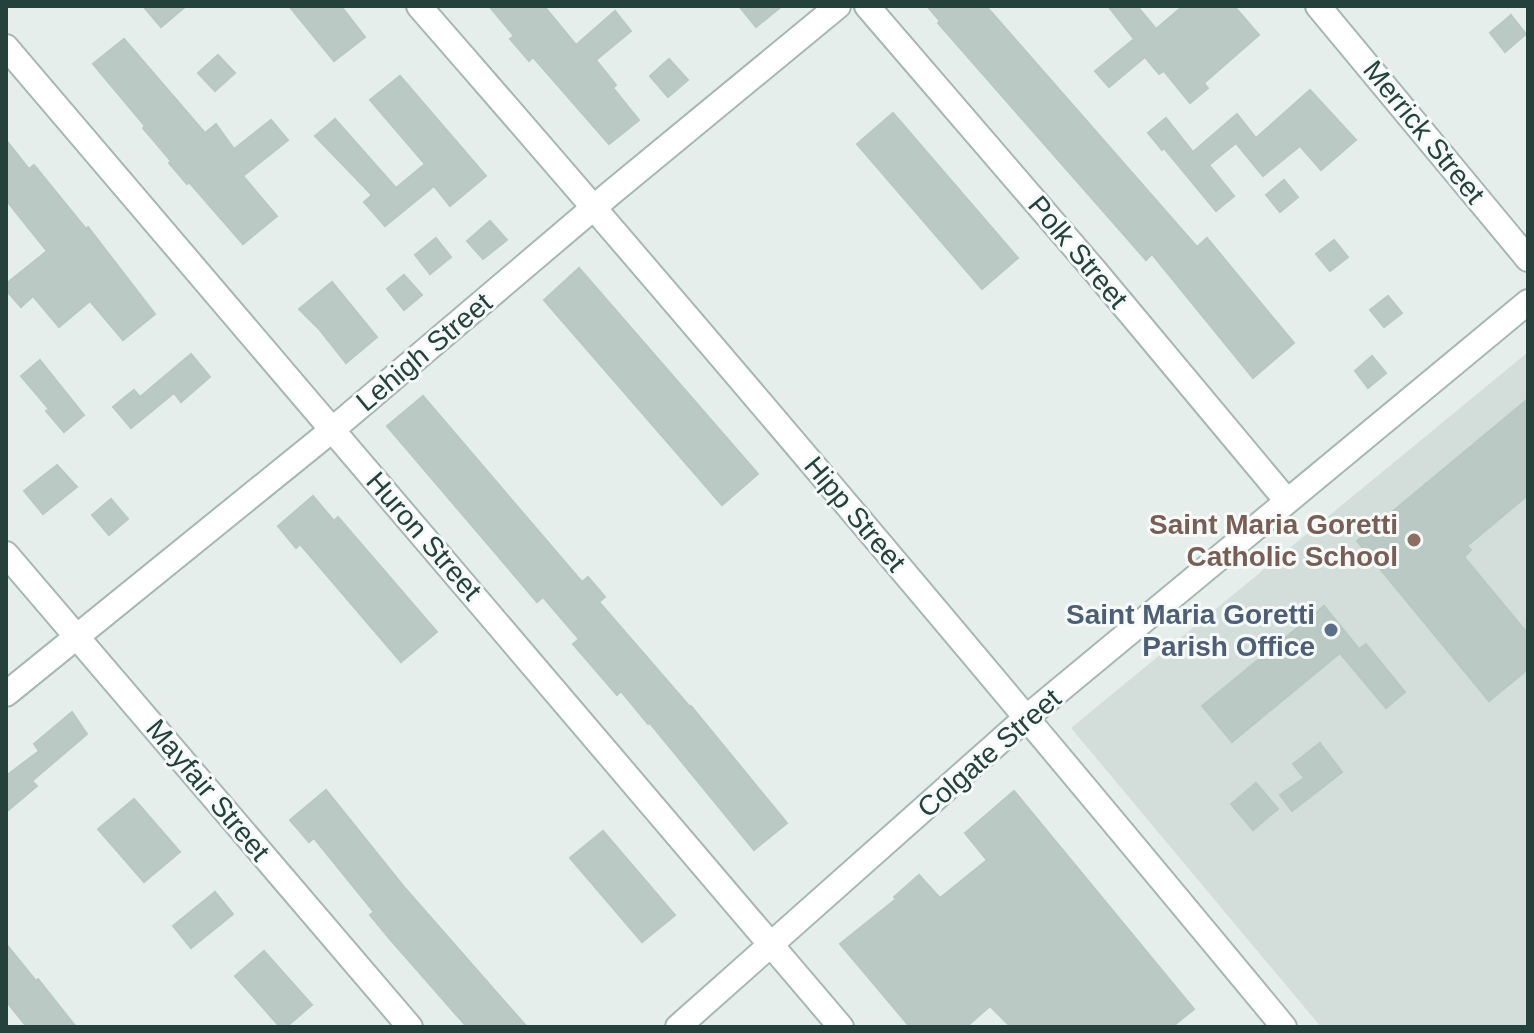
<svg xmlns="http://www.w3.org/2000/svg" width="1534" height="1033" font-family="Arial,sans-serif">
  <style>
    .built { fill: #d3dedb }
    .building { fill: #bbc9c5; stroke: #b8c8c3; stroke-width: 2 }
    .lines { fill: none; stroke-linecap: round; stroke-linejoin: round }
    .minor-casing { stroke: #a7b7b3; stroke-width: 28 }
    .minor { stroke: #fff; stroke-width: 24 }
    .education-dot { fill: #8d6e63; stroke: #f6faf9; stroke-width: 3 }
    .service-dot { fill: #5c6f8a; stroke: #f6faf9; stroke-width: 3 }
    .labels { text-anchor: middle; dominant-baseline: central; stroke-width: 6; stroke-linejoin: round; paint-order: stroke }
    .street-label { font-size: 28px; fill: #24413c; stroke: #f6faf9 }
    .education-label { font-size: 28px; font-weight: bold; fill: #785e54; stroke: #f6faf9; text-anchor: end }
    .service-label { font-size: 28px; font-weight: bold; fill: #4e5e75; stroke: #f6faf9; text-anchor: end }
  </style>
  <rect width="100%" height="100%" fill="#e5eeeb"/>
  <path class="built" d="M1528,352V1027H1321L1071,728Z"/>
  <g class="building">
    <path d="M143,6H186L161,27Z"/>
    <path d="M289,6H341L365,37L334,61Z"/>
    <path d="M489,6H544L576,45L615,11L631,31L596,60L616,85L613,88L639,120L609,144L533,57L529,61L510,39L514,36Z"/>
    <path d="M739,6H782L756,27Z"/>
    <path d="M927,6H986L1197,247L1207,238L1294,343L1253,378L1152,254L1146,260L938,23L940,21Z"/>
    <path d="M1108,6H1137L1156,29L1183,6H1234L1259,35L1204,83L1208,88L1190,103L1164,71L1159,74L1145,57L1109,87L1095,71L1134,39Z"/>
    <path d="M1511,15L1526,34L1505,52L1490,33Z"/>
    <path d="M124,39L205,133L216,124L234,149L271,120L288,140L243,176L277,216L243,244L189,182L187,184L169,163L171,161L143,128L145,126L93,64Z"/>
    <path d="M218,55L235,73L215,91L198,73Z"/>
    <path d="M669,59L688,80L668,97L650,76Z"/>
    <path d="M400,76L486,176L450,206L434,186L385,226L364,202L372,195L315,136L335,119L396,188L425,164L370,100Z"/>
    <path d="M1310,90L1356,140L1321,170L1300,146L1263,176L1236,143L1209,165L1234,196L1216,211L1164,148L1162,150L1148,133L1166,118L1193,152L1237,114L1256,138Z"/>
    <path d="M893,113L1018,258L982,289L857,144Z"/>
    <path d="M6,140L29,169L34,165L86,229L88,227L155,314L123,340L90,301L59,327L33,296L21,307L6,290V284L47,251L6,200Z"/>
    <path d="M1284,180L1298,197L1280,212L1266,195Z"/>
    <path d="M490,221L507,240L483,259L467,241Z"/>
    <path d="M436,238L451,257L430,274L415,255Z"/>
    <path d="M1334,240L1348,257L1330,271L1316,254Z"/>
    <path d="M579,268L758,474L722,505L544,300Z"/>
    <path d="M404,275L422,295L404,310L387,289Z"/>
    <path d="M332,282L377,337L346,363L319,329L299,309Z"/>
    <path d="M1388,296L1402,313L1384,327L1370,310Z"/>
    <path d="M191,354L210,377L181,402L174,393L131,428L113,407L134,390L140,397Z"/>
    <path d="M1372,356L1386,373L1368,388L1355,371Z"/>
    <path d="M40,360L84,415L64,432L46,411L49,409L21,376Z"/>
    <path d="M423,396L582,582L588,577L605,597L599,602L690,707L691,706L787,823L754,850L649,722L648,724L621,691L617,695L573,644L579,639L543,597L537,602L387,426Z"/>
    <path d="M1528,399V495L1467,546L1471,550L1464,557L1528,634V669L1489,701L1357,541Z"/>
    <path d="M57,465L77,487L43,514L24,491Z"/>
    <path d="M313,496L334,521L338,517L437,632L401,662L300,544L296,548L278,526Z"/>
    <path d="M111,499L128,519L109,535L92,515Z"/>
    <path d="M1324,606L1359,649L1366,644L1405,692L1386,708L1340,653L1232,742L1202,706Z"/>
    <path d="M72,712L87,734L32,781L37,786L6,812V776L39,751L34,744Z"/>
    <path d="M1320,743L1342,772L1292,811L1280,795L1304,778L1293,764Z"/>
    <path d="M1256,783L1278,809L1253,830L1231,804Z"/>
    <path d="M326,790L404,887L527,1027H467L389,938L370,915L374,912L314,838L309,842L290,820Z"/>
    <path d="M1014,791L1194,1009L1172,1027H1011L990,1006L966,1027H910L840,944L896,899L894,897L919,875L940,898L987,860L965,833Z"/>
    <path d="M134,799L180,852L144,882L98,829Z"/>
    <path d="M603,831L675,915L642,942L570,858Z"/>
    <path d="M215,892L233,914L191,948L173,926Z"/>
    <path d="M6,944L36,981L38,979L76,1027H27L6,1001Z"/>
    <path d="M264,951L312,1005L286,1027H280L235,976Z"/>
  </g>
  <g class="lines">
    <g class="minor-casing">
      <g id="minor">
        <path d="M419,6C712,342 999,683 1284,1027"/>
        <path d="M867,6L1095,271L1287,501"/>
        <path d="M1318,6L1528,259"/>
        <path d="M6,47L841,1027"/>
        <path d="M6,554L410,1027"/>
        <path d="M6,694L332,430L611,193L838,6"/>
        <path d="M678,1027L1027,717L1528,302"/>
      </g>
    </g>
    <use href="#minor" class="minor"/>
  </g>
  <circle class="education-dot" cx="1414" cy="540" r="8"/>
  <circle class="service-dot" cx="1331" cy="630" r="8"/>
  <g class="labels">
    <g class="street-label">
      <text transform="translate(1424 132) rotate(51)">Merrick Street</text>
      <text transform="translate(1078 252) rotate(50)">Polk Street</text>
      <text transform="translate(424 352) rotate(-40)">Lehigh Street</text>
      <text transform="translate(855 514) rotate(50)">Hipp Street</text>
      <text transform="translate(424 536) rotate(49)">Huron Street</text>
      <text transform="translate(989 753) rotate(-41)">Colgate Street</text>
      <text transform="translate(208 790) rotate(50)">Mayfair Street</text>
    </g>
    <g class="education-label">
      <text x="1398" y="524">Saint Maria Goretti<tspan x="1398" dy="32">Catholic School</tspan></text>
    </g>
    <g class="service-label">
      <text x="1315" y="614">Saint Maria Goretti<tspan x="1315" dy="32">Parish Office</tspan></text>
    </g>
  </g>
  <rect width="1534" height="1033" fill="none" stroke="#24413c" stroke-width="16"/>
</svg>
